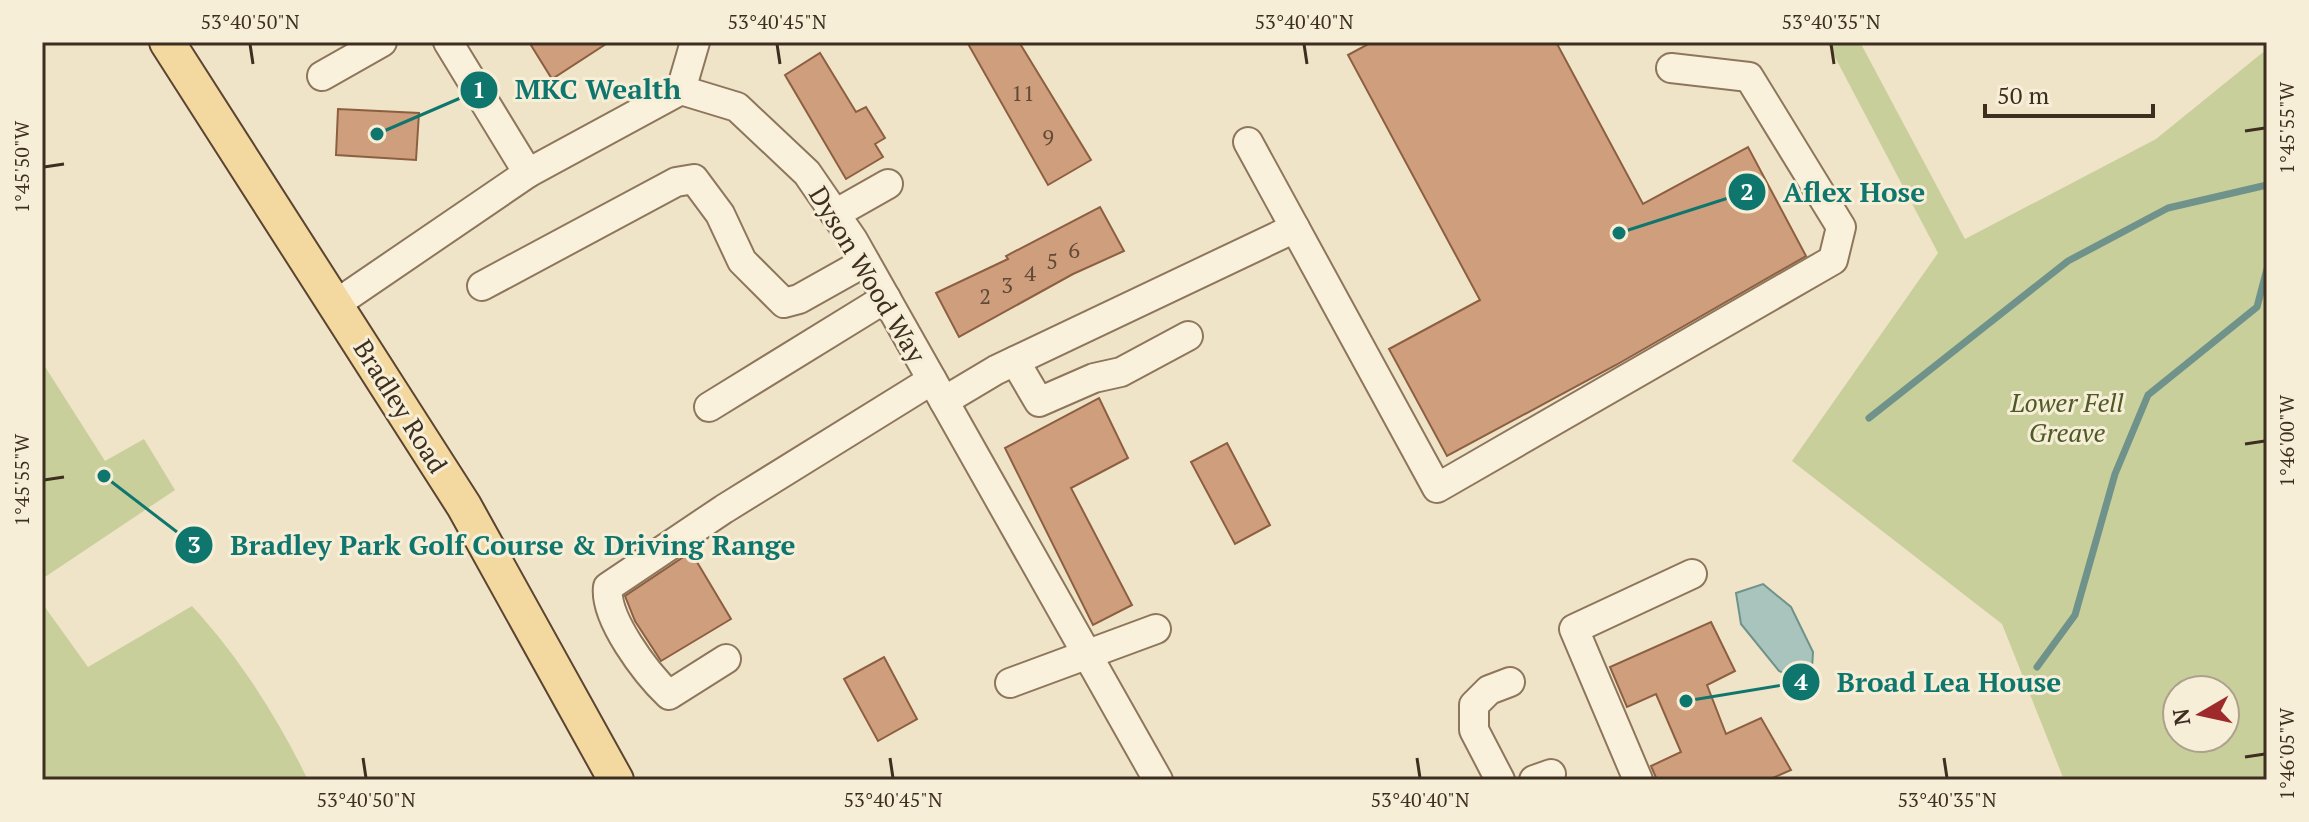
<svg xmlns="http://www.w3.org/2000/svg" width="2309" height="822" font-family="'PT Serif',serif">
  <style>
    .green { fill: #c9cf9b; fill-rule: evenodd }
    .water { fill: #a9c4bc; stroke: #6f938a; stroke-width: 2 }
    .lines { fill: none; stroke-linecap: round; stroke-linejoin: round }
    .stream { stroke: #6f938a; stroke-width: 7 }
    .building { fill: #cf9f7d; stroke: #8d5f41; stroke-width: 2 }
    .minor-casing { stroke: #8d765c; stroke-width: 32 }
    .major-casing { stroke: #5b4430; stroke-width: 38 }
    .minor { stroke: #faf1dc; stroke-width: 28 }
    .major { stroke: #f3d9a0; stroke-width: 34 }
    .ticks { fill: none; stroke: #3d2e20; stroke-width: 3 }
    .labels { text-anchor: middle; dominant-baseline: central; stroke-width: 6; stroke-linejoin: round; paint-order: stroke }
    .number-label { font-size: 22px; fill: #624a37 }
    .street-label { font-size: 26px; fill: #3d2e20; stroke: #f7eed8 }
    .park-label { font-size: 26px; font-style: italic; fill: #4d5a26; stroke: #f7eed8 }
    .leader { fill: none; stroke: #0f766e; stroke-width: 3 }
    .callout-dot { fill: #0f766e; stroke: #f7eed8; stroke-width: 3 }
    .mark-label { font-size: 24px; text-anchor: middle; font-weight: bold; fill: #fff }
    .callout-label { font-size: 28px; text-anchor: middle; font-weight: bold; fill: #0f766e; stroke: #f7eed8; stroke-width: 6; stroke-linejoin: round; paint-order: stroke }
    .neatline { fill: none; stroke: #3d2e20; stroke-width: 3 }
    .ticks-label { font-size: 20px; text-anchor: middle; fill: #3d2e20 }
  </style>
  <rect width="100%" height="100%" fill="#f0e4c8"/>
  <g class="green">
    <path d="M1827,42H1860L1965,239L2156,139L2267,49V780H2064L2002,624L1792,461L1938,253ZM2225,690V738H2177V690Z"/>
    <path d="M42,362L105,461L144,439L175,490L42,579Z"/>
    <path d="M42,603L88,667L192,606C240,658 277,717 308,780H42Z"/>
  </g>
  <path class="water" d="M1763,584L1791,607L1813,652L1811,685L1779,671L1741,624L1736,593Z"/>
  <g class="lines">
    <g class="stream">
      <path d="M1869,418L2068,261L2168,208L2267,185"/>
      <path d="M2037,667L2075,615L2115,474L2148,395L2257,307L2267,269"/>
    </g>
  </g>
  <g class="building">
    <path d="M529,42H609L552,79Z"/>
    <path d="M967,42H1019L1091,160L1048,185Z"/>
    <path d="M1372,42H1556L1643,204L1748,147L1806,256L1616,365L1447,456L1389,349L1480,300L1348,55Z"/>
    <path d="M820,53L856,112L866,107L885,138L875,144L883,157L846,179L785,75Z"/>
    <path d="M338,109L419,113L416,160L336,155Z"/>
    <path d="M1100,207L1124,251L1073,274L959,337L936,293L1008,259L1006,256Z"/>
    <path d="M1099,398L1128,458L1071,488L1132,605L1093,625L1005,448Z"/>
    <path d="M1227,443L1270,525L1235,544L1191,462Z"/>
    <path d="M691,552L731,619L661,661L635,621L625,596Z"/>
    <path d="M1711,622L1735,671L1707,685L1726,734L1761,718L1791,770L1768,780H1657L1651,766L1681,752L1656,694L1627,707L1610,667Z"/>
    <path d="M884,657L917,719L878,741L844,679Z"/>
  </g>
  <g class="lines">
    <g class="minor-casing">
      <g id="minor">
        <path d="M448,42L528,173"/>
        <path d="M322,76L382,42"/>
        <path d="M681,90L695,42"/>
        <path d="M1248,142L1437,488L1833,260L1841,227L1749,77L1671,68"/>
        <path d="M835,214L888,184"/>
        <path d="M482,286L676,182L694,179L720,214L742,261L784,303L799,299L865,262"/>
        <path d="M336,304L528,173L681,90L737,107L807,173L853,240L1158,780"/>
        <path d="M1015,361L1039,402L1094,378L1121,372L1188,336"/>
        <path d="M944,401L996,370L1295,228"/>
        <path d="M709,407L886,298"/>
        <path d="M726,659L669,695C646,673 604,618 608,587L724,509L932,380"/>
        <path d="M1010,683L1156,629"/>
        <path d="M1500,780L1474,730V705L1489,690L1510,682"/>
        <path d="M1534,780L1551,774"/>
        <path d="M1638,780L1574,629L1692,574"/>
      </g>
    </g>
    <g class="major-casing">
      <path id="major" d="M167,42L464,506L616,780"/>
    </g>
    <use href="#minor" class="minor"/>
    <use href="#major" class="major"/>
  </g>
  <path class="ticks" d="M250,44L253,64M777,44L780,64M1304,44L1307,64M1831,44L1834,64M2245,131L2265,128M44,167L64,164M2245,444L2265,441M44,480L64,477M2245,757L2265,754M363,758L366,778M890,758L893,778M1417,758L1420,778M1944,758L1947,778"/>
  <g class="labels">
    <g class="number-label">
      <text x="1023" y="92">11</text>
      <text x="1048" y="136">9</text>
      <text x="1074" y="249">6</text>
      <text x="1052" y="260">5</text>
      <text x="1030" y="272">4</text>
      <text x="1007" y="284">3</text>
      <text x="985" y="295">2</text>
    </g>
    <g class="street-label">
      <text transform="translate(868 274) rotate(59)">Dyson Wood Way</text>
      <text transform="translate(401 406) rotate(58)">Bradley Road</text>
    </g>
    <g class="park-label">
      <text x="2067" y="402">Lower Fell<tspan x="2067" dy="30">Greave</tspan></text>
    </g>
  </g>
  <path class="leader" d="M377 134L479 90M1619 233L1747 192M104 476L194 545M1686 701L1801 682"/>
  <g class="callout-dot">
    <circle cx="377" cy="134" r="8"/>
    <circle cx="1619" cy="233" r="8"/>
    <circle cx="104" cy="476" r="8"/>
    <circle cx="1686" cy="701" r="8"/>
    <circle cx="479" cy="90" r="20"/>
    <circle cx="1747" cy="192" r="20"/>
    <circle cx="194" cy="545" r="20"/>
    <circle cx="1801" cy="682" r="20"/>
  </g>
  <g class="mark-label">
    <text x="479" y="98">1</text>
    <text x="1747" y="200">2</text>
    <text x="194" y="553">3</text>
    <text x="1801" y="690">4</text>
  </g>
  <g class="callout-label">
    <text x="598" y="99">MKC Wealth</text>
    <text x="1854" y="202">Aflex Hose</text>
    <text x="513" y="555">Bradley Park Golf Course &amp; Driving Range</text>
    <text x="1949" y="692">Broad Lea House</text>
  </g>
  <rect width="2309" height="822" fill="none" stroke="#f7eed8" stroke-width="88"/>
  <g transform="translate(2201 714) rotate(261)"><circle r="38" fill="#f7eed8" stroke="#ada18e" stroke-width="2"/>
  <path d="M0-6L14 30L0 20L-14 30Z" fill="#9e2a2b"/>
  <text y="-12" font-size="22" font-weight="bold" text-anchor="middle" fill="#3d2e20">N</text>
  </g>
  <path d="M1985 104v12h168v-12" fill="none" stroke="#3d2e20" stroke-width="4"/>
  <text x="1997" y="104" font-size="24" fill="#3d2e20" stroke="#f7eed8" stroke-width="6" paint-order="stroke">50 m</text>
  <rect x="44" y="44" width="2221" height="734" class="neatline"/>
  <g class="ticks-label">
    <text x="250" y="29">53°40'50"N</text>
    <text x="777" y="29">53°40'45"N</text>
    <text x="1304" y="29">53°40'40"N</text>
    <text x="1831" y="29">53°40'35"N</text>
    <text transform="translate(2287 128) rotate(-90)" y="7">1°45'55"W</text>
    <text transform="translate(22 167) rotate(-90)" y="7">1°45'50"W</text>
    <text transform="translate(2287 441) rotate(-90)" y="7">1°46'00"W</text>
    <text transform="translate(22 480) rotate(-90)" y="7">1°45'55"W</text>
    <text transform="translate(2287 754) rotate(-90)" y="7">1°46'05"W</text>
    <text x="366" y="807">53°40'50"N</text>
    <text x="893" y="807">53°40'45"N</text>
    <text x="1420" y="807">53°40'40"N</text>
    <text x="1947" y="807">53°40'35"N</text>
  </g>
</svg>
